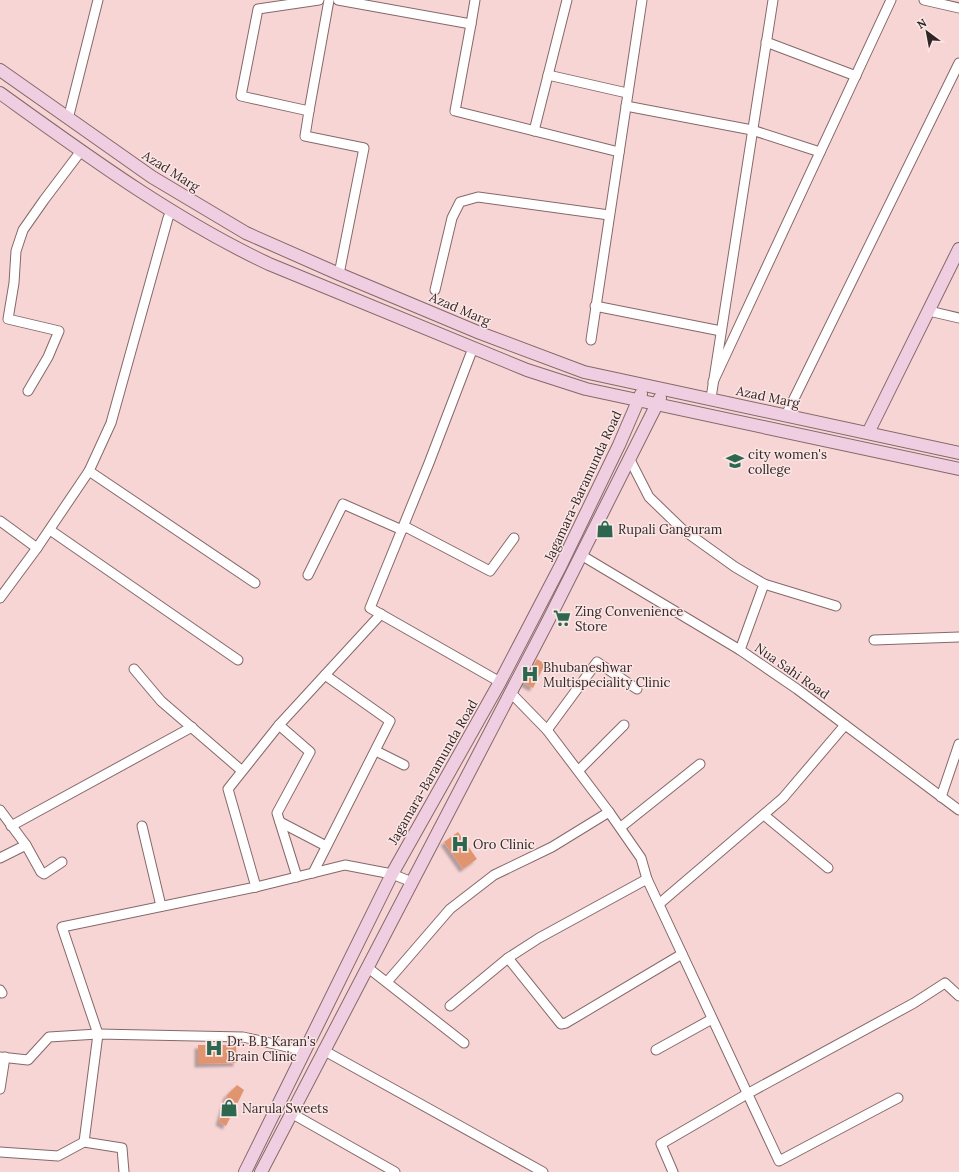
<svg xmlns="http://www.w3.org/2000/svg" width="959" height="1172" font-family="Lora,serif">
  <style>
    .building { fill: #e09470; filter: url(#shadow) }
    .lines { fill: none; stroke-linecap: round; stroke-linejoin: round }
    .street-casing { stroke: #866869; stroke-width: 11 }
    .secondary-casing { stroke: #866869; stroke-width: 14 }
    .street { stroke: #fff; stroke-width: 9 }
    .secondary { stroke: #eecee0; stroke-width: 12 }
    .labels { text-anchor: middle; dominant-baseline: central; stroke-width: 3; stroke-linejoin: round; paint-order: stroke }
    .street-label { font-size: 13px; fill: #312525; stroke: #fbe6e6 }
    .poi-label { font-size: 13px; fill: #312525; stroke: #fbe6e6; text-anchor: start }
  </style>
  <defs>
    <filter id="shadow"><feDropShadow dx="-3.5" dy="3.5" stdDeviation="1" flood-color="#0004"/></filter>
  </defs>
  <rect width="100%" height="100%" fill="#f7d5d5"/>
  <g class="building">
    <path d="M537,659L545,664L533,688L524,683Z"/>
    <path d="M458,832L477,859L463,869L444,842Z"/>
    <path d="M198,1045H236L237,1063L198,1064Z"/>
    <path d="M237,1085L244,1090L226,1126L219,1122L227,1095Z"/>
  </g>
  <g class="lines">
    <g class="street-casing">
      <g id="street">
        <path d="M319,0L258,9L241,96L309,111L305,136L364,148L339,274"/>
        <path d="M338,0L471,24L475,0"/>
        <path d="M924,0L959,8"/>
        <path d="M471,24L455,111L619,152"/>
        <path d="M766,42L856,76"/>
        <path d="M548,75L627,93"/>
        <path d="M626,106L752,130L820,152"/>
        <path d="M309,111L329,0"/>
        <path d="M68,119L98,0"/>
        <path d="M534,131L567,0"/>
        <path d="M435,290L452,218L460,202L478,197L609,215"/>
        <path d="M595,306L721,331"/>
        <path d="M929,311L959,318"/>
        <path d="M591,340L642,0"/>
        <path d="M473,348L429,463L370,608L500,682"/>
        <path d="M713,382L891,0"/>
        <path d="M28,391L48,357L59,331L8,319L14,283L16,251L23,230L44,200L81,151"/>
        <path d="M711,398L773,0"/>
        <path d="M786,415L959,63"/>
        <path d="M629,458L649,497L682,529L735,567L764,584L740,650L797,689L959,810"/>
        <path d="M89,471L255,583"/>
        <path d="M0,521L37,548L0,598"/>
        <path d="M404,526L490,571L514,538"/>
        <path d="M50,530L238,660"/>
        <path d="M37,548L89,471L111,423L168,218L172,210"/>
        <path d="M581,555L740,650"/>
        <path d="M308,575L343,504L402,530"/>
        <path d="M764,584L836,606"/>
        <path d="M381,614L279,725L228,789L256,887L345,865L392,874L412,882"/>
        <path d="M874,640L959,637"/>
        <path d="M134,669L161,701L241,770"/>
        <path d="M510,692L547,730L609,812"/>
        <path d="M279,725L310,752L277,813L297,877"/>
        <path d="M547,730L597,662L637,689"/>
        <path d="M376,751L404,765"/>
        <path d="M579,770L624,725"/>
        <path d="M941,797L959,744"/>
        <path d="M0,810L26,845L0,858"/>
        <path d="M764,815L828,868"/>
        <path d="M280,822L326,846"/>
        <path d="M11,826L192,727"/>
        <path d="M142,826L161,906"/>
        <path d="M621,827L700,764"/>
        <path d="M26,845L41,872L44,874L62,862"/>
        <path d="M313,873L390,721L325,675"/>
        <path d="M659,904L783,798L845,725"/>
        <path d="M508,958L561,1024L566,1023L682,954"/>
        <path d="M367,967L464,1043"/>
        <path d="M387,982L450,909L494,875L552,847L609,812L641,858L647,879L779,1161L898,1098"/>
        <path d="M0,990L2,993"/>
        <path d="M450,1006L508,958L539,938L647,879"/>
        <path d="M323,1050L543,1172"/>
        <path d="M656,1050L712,1019"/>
        <path d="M0,1057L28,1060L49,1037L98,1034L243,1037L305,1051"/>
        <path d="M0,1089L5,1057"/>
        <path d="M291,1113L395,1172"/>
        <path d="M84,1142L98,1034L62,927L256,887"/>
        <path d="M0,1152L58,1156L84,1142L122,1148L124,1172"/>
        <path d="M673,1172L661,1144L747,1094L914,1003L945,983L959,996"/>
      </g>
    </g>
    <g class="secondary-casing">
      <g id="secondary">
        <path d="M0,70L152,177L246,233L339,274L480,333L584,372L959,453"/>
        <path d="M0,93C85,154 173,219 269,264L527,370L586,389L959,469"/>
        <path d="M868,433L959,249"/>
        <path d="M245,1172L392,874L500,682L561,565L619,445L641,394"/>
        <path d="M261,1172L548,621L660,398"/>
      </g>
    </g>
    <use href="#street" class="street"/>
    <use href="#secondary" class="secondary"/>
  </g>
  <defs>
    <g id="university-bare" transform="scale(1.38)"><path d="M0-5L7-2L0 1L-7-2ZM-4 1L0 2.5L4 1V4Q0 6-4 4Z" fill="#2e674f" stroke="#fbe6e6" stroke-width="2.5" paint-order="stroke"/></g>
    <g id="shop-bare" transform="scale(1.38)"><path d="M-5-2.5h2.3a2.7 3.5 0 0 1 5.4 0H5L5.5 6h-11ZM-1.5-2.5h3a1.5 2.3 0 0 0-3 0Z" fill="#2e674f" stroke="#fbe6e6" stroke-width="2.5" paint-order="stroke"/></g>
    <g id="supermarket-bare" transform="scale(1.38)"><path d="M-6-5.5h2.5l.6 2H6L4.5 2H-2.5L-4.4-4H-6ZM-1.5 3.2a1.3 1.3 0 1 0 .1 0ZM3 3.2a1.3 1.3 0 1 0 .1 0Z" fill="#2e674f" stroke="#fbe6e6" stroke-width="2.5" paint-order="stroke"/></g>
    <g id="hospital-bare" transform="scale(1.38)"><path d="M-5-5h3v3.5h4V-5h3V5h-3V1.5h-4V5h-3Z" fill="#2e674f" stroke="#fbe6e6" stroke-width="2.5" paint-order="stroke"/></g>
  </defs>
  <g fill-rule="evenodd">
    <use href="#university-bare" x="735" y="461"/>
    <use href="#shop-bare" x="605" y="529"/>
    <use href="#supermarket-bare" x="562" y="618"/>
    <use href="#hospital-bare" x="530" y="674"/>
    <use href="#hospital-bare" x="460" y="844"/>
    <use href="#hospital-bare" x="214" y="1048"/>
    <use href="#shop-bare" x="229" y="1108"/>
  </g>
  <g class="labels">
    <g class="street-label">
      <text transform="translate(171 171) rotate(32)">Azad Marg</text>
      <text transform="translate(460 309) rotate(23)">Azad Marg</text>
      <text transform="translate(768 397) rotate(12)">Azad Marg</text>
      <text transform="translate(583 486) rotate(-65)">Jagamara-Baramunda Road</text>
      <text transform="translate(792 671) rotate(35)">Nua Sahi Road</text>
      <text transform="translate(433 772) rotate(-60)">Jagamara-Baramunda Road</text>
    </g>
    <g class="poi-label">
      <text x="748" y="454">city women's<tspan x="748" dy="15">college</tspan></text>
      <text x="618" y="529">Rupali Ganguram</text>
      <text x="575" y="611">Zing Convenience<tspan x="575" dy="15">Store</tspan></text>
      <text x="543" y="667">Bhubaneshwar<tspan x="543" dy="15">Multispeciality Clinic</tspan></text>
      <text x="473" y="844">Oro Clinic</text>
      <text x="227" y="1041">Dr. B B Karan's<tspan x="227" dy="15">Brain Clinic</tspan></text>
      <text x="242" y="1108">Narula Sweets</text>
    </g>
  </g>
  <g transform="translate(927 32) rotate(328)" stroke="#fbe6e6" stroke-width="3" paint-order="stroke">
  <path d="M0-3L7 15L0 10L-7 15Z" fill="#312525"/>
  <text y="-6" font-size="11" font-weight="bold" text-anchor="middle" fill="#312525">N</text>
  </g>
</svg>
